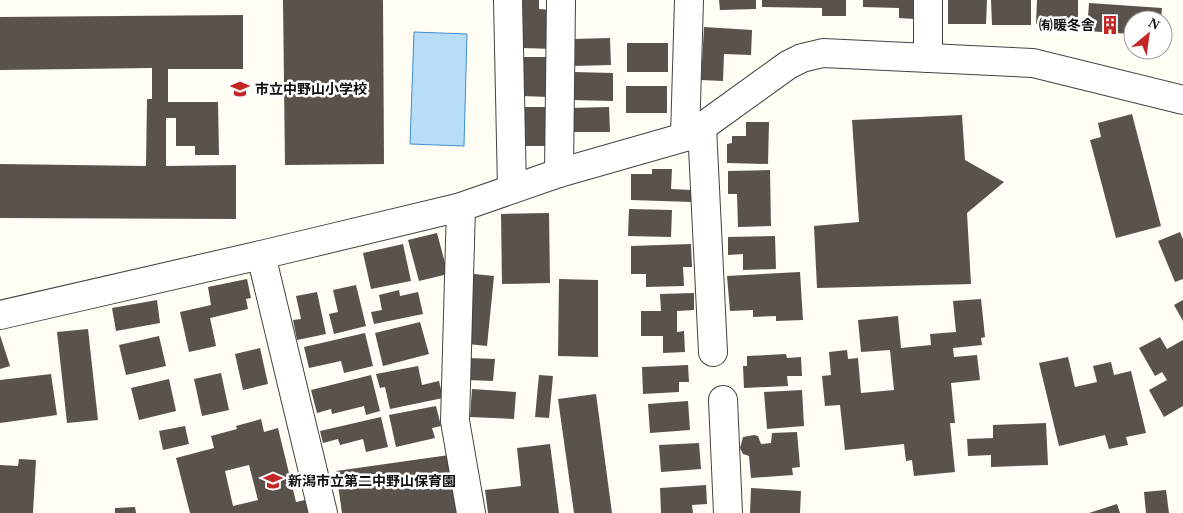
<svg xmlns="http://www.w3.org/2000/svg" width="1183" height="513" font-family="'Times New Roman','Noto Sans JP',serif">
  <style>
    .water { fill: #b8ddf7; stroke: #3f8fce }
    .building { fill: #59524d; fill-rule: evenodd }
    .lines { fill: none; stroke-linecap: round; stroke-linejoin: round }
    .minor-casing { stroke: #434343; stroke-width: 30 }
    .minor { stroke: #fff; stroke-width: 28 }
    .labels { text-anchor: middle; dominant-baseline: central; stroke-width: 5; stroke-linejoin: round; paint-order: stroke }
    .poi-label { font-size: 14px; font-weight: bold; fill: #101010; stroke: #fff; text-anchor: start }
  </style>
  <rect width="100%" height="100%" fill="#fffdf4"/>
  <path class="water" d="M414,32L467,34L464,146L410,144Z"/>
  <g class="building">
    <path d="M283,0H383L384,164L285,165Z"/>
    <path d="M523,0H539V9L551,10L555,49L522,48Z"/>
    <path d="M719,0H756V9L720,10Z"/>
    <path d="M762,0H846V16H822V8L762,7Z"/>
    <path d="M863,0H915V19L899,18V8L863,7Z"/>
    <path d="M948,0H987L986,24H948Z"/>
    <path d="M991,0H1031V25H992Z"/>
    <path d="M1037,0H1078V25L1036,24Z"/>
    <path d="M1089,3L1162,8L1161,20H1133V42H1130V34L1087,31Z"/>
    <path d="M243,15V69H168V102H218L219,155H195V146H176V118H166V166L236,165V219L0,218V164L146,166L147,99H152V68L0,70V17Z"/>
    <path d="M704,27L752,30L751,55L724,54L723,81L701,80Z"/>
    <path d="M610,38L611,65L573,66V39Z"/>
    <rect x="627" y="43" width="41" height="29"/>
    <path d="M523,57H548V97L522,96Z"/>
    <path d="M573,72L613,73V101L572,100Z"/>
    <rect x="626" y="86" width="41" height="27"/>
    <rect x="525" y="107" width="24" height="39"/>
    <path d="M609,107L610,132H569V108Z"/>
    <path d="M1132,114L1161,226L1116,238L1090,140L1101,137L1098,123Z"/>
    <path d="M962,115L965,160L1004,182L967,213L971,284L817,288L814,226L859,222L852,120Z"/>
    <path d="M746,122H769L768,164L727,163V144L732,143V136H746Z"/>
    <path d="M652,169H672L671,189L692,190V202L631,200V174H652Z"/>
    <path d="M770,170L771,226L738,227L737,194H728V171Z"/>
    <path d="M629,209L672,210L671,237L628,236Z"/>
    <path d="M549,213L550,283L502,284L501,214Z"/>
    <path d="M1180,232L1183,239V279L1175,282L1158,241Z"/>
    <path d="M437,233L448,274L419,281L408,240Z"/>
    <path d="M775,236L776,269L743,270V254L728,255V237Z"/>
    <path d="M403,244L411,281L371,289L363,253Z"/>
    <path d="M691,244L692,267H683L684,286L646,287V274H631V246Z"/>
    <path d="M800,272L803,320L776,321V316L753,317V310L730,311L727,276Z"/>
    <path d="M474,274L494,276L487,346L468,344Z"/>
    <path d="M247,279L251,298L246,299L248,309L210,318L216,346L189,352L180,312L211,305L208,287Z"/>
    <path d="M559,279L598,280V357L558,356Z"/>
    <path d="M356,285L366,326L334,334L329,314L338,312L333,290Z"/>
    <path d="M399,290L400,296L418,292L423,314L374,324L371,312L382,310L379,295Z"/>
    <path d="M317,292L326,334L297,340L293,320L301,319L296,296Z"/>
    <path d="M694,293V310L677,311V332L684,331L685,352L663,353V336H641V311H661L660,294Z"/>
    <path d="M981,299L985,337L981,338L982,345L953,348L954,357L977,355L980,380L951,383L955,423H950L955,472L914,476L912,460L906,461L904,444L845,450L840,405L825,406L822,376L831,375L829,352L847,350L848,359L858,358L861,393L894,390L890,350L861,352L858,320L898,316L901,348L931,345L930,334L956,332L953,301Z"/>
    <path d="M157,300L160,323L116,331L112,308Z"/>
    <path d="M1183,300V321L1174,305Z"/>
    <path d="M420,322L429,354L383,366L375,333Z"/>
    <path d="M88,329L98,420L67,423L57,332Z"/>
    <path d="M365,333L373,366L344,373L341,361L309,368L304,347Z"/>
    <path d="M0,335L10,366L0,369Z"/>
    <path d="M159,336L166,366L126,375L119,345Z"/>
    <path d="M1160,337L1167,349L1183,340V406L1164,417L1149,390L1167,380L1162,372L1155,376L1139,348Z"/>
    <path d="M260,348L268,384L243,390L235,354Z"/>
    <path d="M786,354L787,358L801,357L802,376H787L788,386L744,388L743,366H747V356Z"/>
    <path d="M1068,357L1075,387L1097,382L1093,366L1111,362L1114,375L1131,371L1146,433L1126,437L1128,445L1109,449L1105,435L1059,446L1039,363Z"/>
    <path d="M468,358L495,359L493,381L467,380Z"/>
    <path d="M688,365L689,382H679V392L643,394L642,367Z"/>
    <path d="M418,366L422,385L439,381L443,398L390,409L385,387L380,388L376,374Z"/>
    <path d="M221,373L229,410L202,416L194,379Z"/>
    <path d="M51,374L57,415L0,423V380Z"/>
    <path d="M371,375L380,411L366,415L364,406L332,414L331,409L317,413L311,390Z"/>
    <path d="M539,375L553,376L549,418L535,417Z"/>
    <path d="M169,379L176,411L139,420L131,388Z"/>
    <path d="M472,389L516,392L514,419L470,417Z"/>
    <path d="M802,390L804,426L767,429L764,392Z"/>
    <path d="M596,394L612,513H574L558,399Z"/>
    <path d="M688,401L690,430L650,433L648,404Z"/>
    <path d="M436,406L441,426L432,428L435,438L396,447L389,415Z"/>
    <path d="M381,417L388,447L366,452L363,439L340,445L338,439L323,443L320,431Z"/>
    <path d="M261,419L264,432L278,428L296,502L305,500L308,513H190L176,458L214,448L211,436L237,429L236,426ZM249,465L258,500L233,506L225,471Z"/>
    <path d="M1046,423L1048,465L991,467V455L968,456L967,439L993,438V425Z"/>
    <path d="M185,426L189,444L163,450L159,431Z"/>
    <path d="M797,432L800,467L792,468L793,475L751,478L749,456L743,454L740,448L743,437L754,435L758,436L761,444L771,443L772,433Z"/>
    <path d="M699,443L701,469L661,472L659,445Z"/>
    <path d="M550,444L559,513H488L485,490L521,486L517,448Z"/>
    <path d="M449,455L458,513H342L336,471Z"/>
    <path d="M19,459L36,460L33,513H0V465L18,466Z"/>
    <path d="M706,485L707,504L692,505L693,513H661L660,488Z"/>
    <path d="M751,488L801,491L800,513H750Z"/>
    <path d="M1166,490L1169,513H1146L1144,492Z"/>
    <path d="M1117,504L1120,513H1089Z"/>
    <path d="M135,507L136,513H115V508Z"/>
  </g>
  <g class="lines">
    <g class="minor-casing">
      <g id="minor">
        <path d="M508,0L512,189"/>
        <path d="M928,0V58"/>
        <path d="M702,127L713,352"/>
        <path d="M685,137L689,0"/>
        <path d="M559,173L561,0"/>
        <path d="M461,207L455,421L471,513"/>
        <path d="M261,255L323,513"/>
        <path d="M0,315L261,255L461,207L559,173L685,137L702,127L788,65L802,58L823,53L1033,63L1183,100"/>
        <path d="M723,400L728,513"/>
      </g>
    </g>
    <use href="#minor" class="minor"/>
  </g>
  <defs>
    <g id="building-bare" transform="scale(1.5)"><path d="M-4-6H4V6H1V3H-1V6H-4ZM-2.5-4.3h1.7v1.8h-1.7ZM.8-4.3h1.7v1.8H.8ZM-2.5-1h1.7V.8h-1.7ZM.8-1h1.7V.8H.8Z" fill="#c32627" stroke="#fff" stroke-width="2.5" paint-order="stroke"/></g>
    <g id="school-bare" transform="scale(1.5)"><path d="M0-5L7-2L0 1L-7-2ZM-4 1L0 2.5L4 1V4Q0 6-4 4Z" fill="#c32627" stroke="#fff" stroke-width="2.5" paint-order="stroke"/></g>
  </defs>
  <g fill-rule="evenodd">
    <use href="#building-bare" x="1110" y="25"/>
    <use href="#school-bare" x="240" y="89"/>
    <use href="#school-bare" x="273" y="481"/>
  </g>
  <g class="labels">
    <g class="poi-label">
      <text x="1095" y="25" text-anchor="end">㈲暖冬舎</text>
      <text x="255" y="89">市立中野山小学校</text>
      <text x="288" y="481">新潟市立第二中野山保育園</text>
    </g>
  </g>
  <g transform="translate(1148 35) rotate(29)"><circle r="24" fill="#ffffff" stroke="#9f9f9f"/>
  <path d="M0-4L9 19L0 12L-9 19Z" fill="#c32627"/>
  <text y="-8" font-size="14" font-weight="bold" text-anchor="middle" fill="#101010">N</text>
  </g>
</svg>
